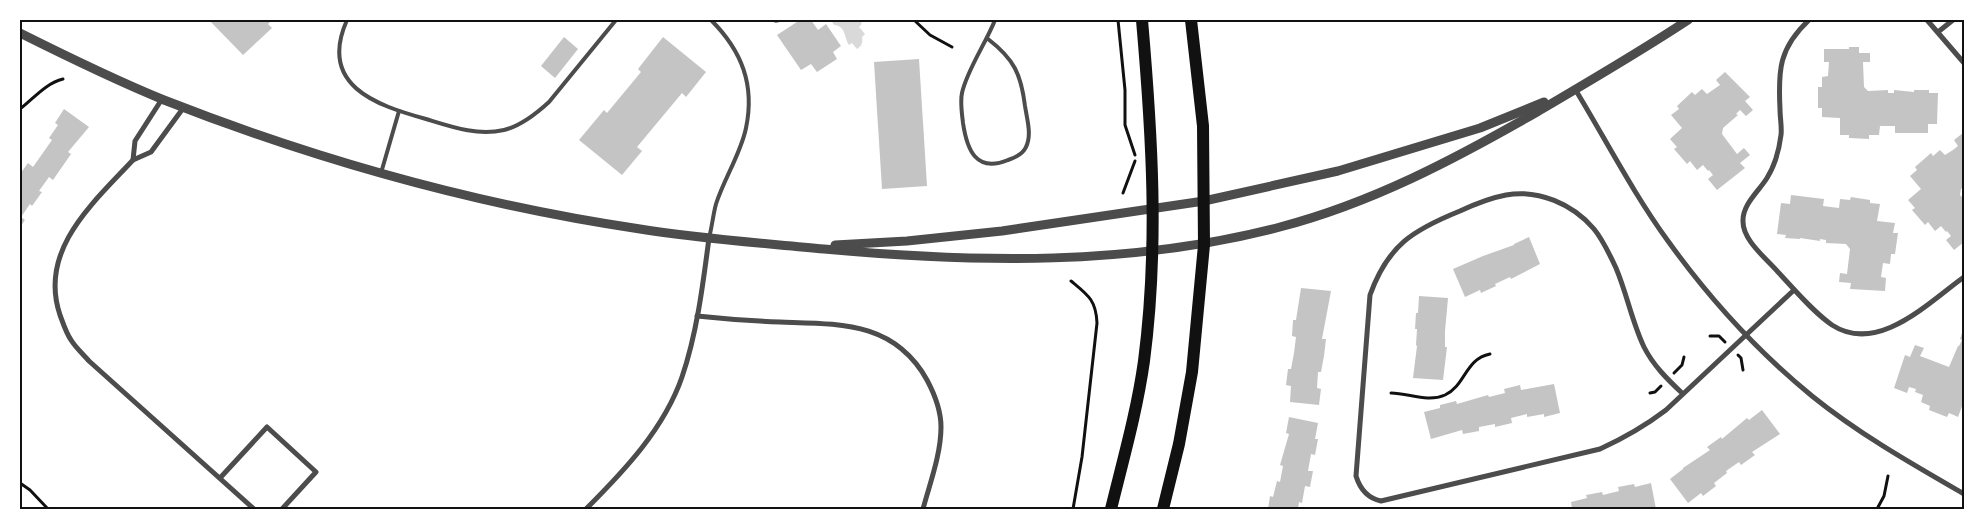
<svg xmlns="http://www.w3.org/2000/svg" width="1984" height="529" font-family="'Alegreya Sans',sans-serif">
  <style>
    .water { fill: #d9d9d9 }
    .building { fill: #c4c4c4 }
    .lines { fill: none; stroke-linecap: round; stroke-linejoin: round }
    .path { stroke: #111; stroke-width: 3 }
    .service { stroke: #4c4c4c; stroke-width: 4 }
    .minor { stroke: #4c4c4c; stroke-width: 5 }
    .tertiary { stroke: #4c4c4c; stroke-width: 9 }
    .primary { stroke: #111; stroke-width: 12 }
    .neatline { fill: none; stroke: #111; stroke-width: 2 }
  </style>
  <rect width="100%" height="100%" fill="#fff"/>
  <path class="water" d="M831,20H862L861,25L859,27L865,34L862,37C863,42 862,46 857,49L852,43L849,45C844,37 846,26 834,25Z"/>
  <g class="building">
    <path d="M209,20H272L268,24L272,28L243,55Z"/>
    <path d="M800,20H811L818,30L826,24L841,46L833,52L837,59L817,72L811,64L801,70L777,35Z"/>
    <path d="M564,37L578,49L555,78L541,66Z"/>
    <path d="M663,37L706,72L686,97L682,93L637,147L642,151L622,175L579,140L604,110L607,113L641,72L638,69Z"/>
    <path d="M1849,47H1859V53H1870V62H1863L1864,87L1868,91L1888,90V93H1894V90L1914,92V90H1929V93H1938L1937,124H1928V133H1895V126H1880L1879,135H1869V139L1849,138V135H1840V118L1822,117V108H1818V87H1822V77L1828,76L1829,62H1824V49H1849Z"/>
    <path d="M919,59L927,186L882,189L874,62Z"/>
    <path d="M1725,72L1750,97L1745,101L1753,110L1746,116L1740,110L1736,114L1738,115L1723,128L1722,134L1737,154L1744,148L1750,155L1740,163L1745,168L1717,190L1708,179L1713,175L1709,170L1708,171L1703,165L1697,170L1690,161L1687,164L1674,149L1677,147L1670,139L1682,128L1671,115L1679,109L1677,106L1692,92L1695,95L1702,89L1707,94L1720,85L1716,80Z"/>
    <path d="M64,109L89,127L68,152L71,154L53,180L49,177L39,191L42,192L32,206L30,204L21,217L25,220L20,227V174L28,163L33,167L52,140L49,138L58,125L55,123Z"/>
    <path d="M1963,133L1964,186L1961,189L1960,195L1964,199V242L1954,250L1946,240L1951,236L1947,231L1946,232L1941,226L1935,231L1928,222L1925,225L1912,210L1915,208L1908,200L1921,189L1910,176L1917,170L1915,167L1931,153L1933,156L1940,150L1945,155L1953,150L1958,146L1954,140Z"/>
    <path d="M1791,195L1824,199L1823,206L1839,208L1840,199L1850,200L1851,197L1870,200V203L1880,204L1877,221L1895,223L1893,233H1898L1895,254H1891L1890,264L1883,263L1881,277L1886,278L1885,291L1850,289L1851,283L1839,282L1840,273L1847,274L1850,249L1846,244L1826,243V240L1820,239V241L1800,238V239L1785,238L1786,235L1777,234L1781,203L1790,204Z"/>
    <path d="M1529,237L1540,264L1511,279L1510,277L1495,284L1496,286L1481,293L1480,290L1465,297L1453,269L1483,256L1514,245V244Z"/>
    <path d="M1301,288L1331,291L1322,339H1326L1324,356L1321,372H1318L1317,388L1321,389L1319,405L1290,402L1291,386L1286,385L1288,369H1291L1294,353L1296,337L1292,336L1293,320H1296Z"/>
    <path d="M1419,296L1448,298L1445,331V347H1447L1443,380L1413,378L1417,346L1416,345L1417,329H1415L1416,313H1418Z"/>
    <path d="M1964,327V401L1958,417L1949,413L1947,417L1929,410L1930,406L1921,402L1923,395L1915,392L1916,389L1909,387L1907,393L1894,388L1905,355L1910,357L1915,345L1924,348L1920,356L1949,367L1958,346H1959L1962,340L1960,339Z"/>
    <path d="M1554,384L1560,413L1544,417V414L1527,417V414L1511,418L1512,423L1495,427V424L1479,427V431L1463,434L1462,430L1431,439L1424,412L1440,408V405L1456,401L1457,404L1488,395L1489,397L1505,393L1504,389L1520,385L1521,390Z"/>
    <path d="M1762,410L1780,434L1752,452L1755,455L1741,465L1739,462L1726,471L1727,473L1714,483L1716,486L1703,496L1701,493L1688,503L1670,479L1683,469V468L1710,450L1707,447L1721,437L1722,439L1747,418L1749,420Z"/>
    <path d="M1289,417L1318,423L1315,439H1318L1315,455L1311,454L1308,471H1313L1310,487L1305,486L1302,503L1299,502L1298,509H1268L1270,496L1273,497L1277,481L1280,482L1283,466L1280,465L1289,434L1286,433Z"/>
    <path d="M1651,483L1656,509H1572L1571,502L1587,498L1586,495L1602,492L1603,495L1619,491L1618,487L1634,484L1635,487Z"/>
  </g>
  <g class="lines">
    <g class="path">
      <path d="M771,20L776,21L783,20"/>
      <path d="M914,20L930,35L952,47"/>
      <path d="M1118,20L1125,90V125L1135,155"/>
      <path d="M20,109C33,99 46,83 63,79"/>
      <path d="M1123,193L1135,161"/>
      <path d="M1071,281C1088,295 1096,300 1097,323L1082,457L1073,509"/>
      <path d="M1710,336H1719L1725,342"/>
      <path d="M1738,355L1741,358L1743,370"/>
      <path d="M1674,373L1682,365L1684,357"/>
      <path d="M1391,393C1409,393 1427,403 1445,395C1466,385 1465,359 1490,354"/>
      <path d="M1650,393L1655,392L1661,386"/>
      <path d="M20,483L30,490L48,509"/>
      <path d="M1877,509L1884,496L1888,476"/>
    </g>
    <g class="service">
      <path d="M347,20C318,85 375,105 426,119C452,127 477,136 504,130C521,126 537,113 549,102L616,20"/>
      <path d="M988,39C1014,59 1021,74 1025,106C1027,119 1032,135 1026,147C1023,154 1014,158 1008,160C976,173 967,150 963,123C962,114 960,102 962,93C967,70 986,43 995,20"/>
      <path d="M381,173L399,111"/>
      <path d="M709,238C712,227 713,215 716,204C724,179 741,153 746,128C755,85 742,51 711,20"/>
    </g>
    <g class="minor">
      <path d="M1809,20C1779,48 1778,70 1780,109C1780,118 1782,127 1781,135C1779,151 1775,165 1767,178C1759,191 1743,204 1743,220C1742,240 1766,258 1778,272C1795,290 1812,311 1832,325C1878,355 1929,302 1964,277"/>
      <path d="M1927,20L1964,63"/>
      <path d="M1938,32L1953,20"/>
      <path d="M1575,89C1606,140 1633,193 1668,241C1709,298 1757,351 1812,396C1859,434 1912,464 1964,494"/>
      <path d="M162,99L135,141L133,160L151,152L184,107"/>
      <path d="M133,160C93,203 38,250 60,315C63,323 66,333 71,340C76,348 83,354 89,361L254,509"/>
      <path d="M697,316C725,319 752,321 780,322C839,324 894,321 927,380C935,395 941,410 941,427C941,454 930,483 923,509"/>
      <path d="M1682,393C1667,379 1653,365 1644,347C1632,322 1627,294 1616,268C1610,255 1603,240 1594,229C1573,204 1538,189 1506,195C1490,198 1475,204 1460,211C1413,230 1388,245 1370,295L1356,476C1360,489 1367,498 1381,501L1600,449C1624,438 1645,426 1666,410L1794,290"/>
      <path d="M220,478L267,427L316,472L282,509"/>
      <path d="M586,509C624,471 664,429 682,377C697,333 703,284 709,238"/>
    </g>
    <g class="tertiary">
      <path d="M20,33C68,57 115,80 164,100C317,160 478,205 640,229C701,239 763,243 824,249C978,263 1130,266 1280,227C1372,203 1455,159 1537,112C1588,82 1638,53 1688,20"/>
      <path d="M835,245L907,241L1002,231L1204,201L1338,171L1480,128L1544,102"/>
    </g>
    <g class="primary">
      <path d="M1111,509C1123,460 1137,411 1144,361C1159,246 1152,135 1142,20"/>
      <path d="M1163,509L1179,444L1192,372L1204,245L1203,126L1191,20"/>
    </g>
  </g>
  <rect width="1984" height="529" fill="none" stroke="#ffffff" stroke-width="42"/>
  <rect x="21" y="21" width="1942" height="487" class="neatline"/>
</svg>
